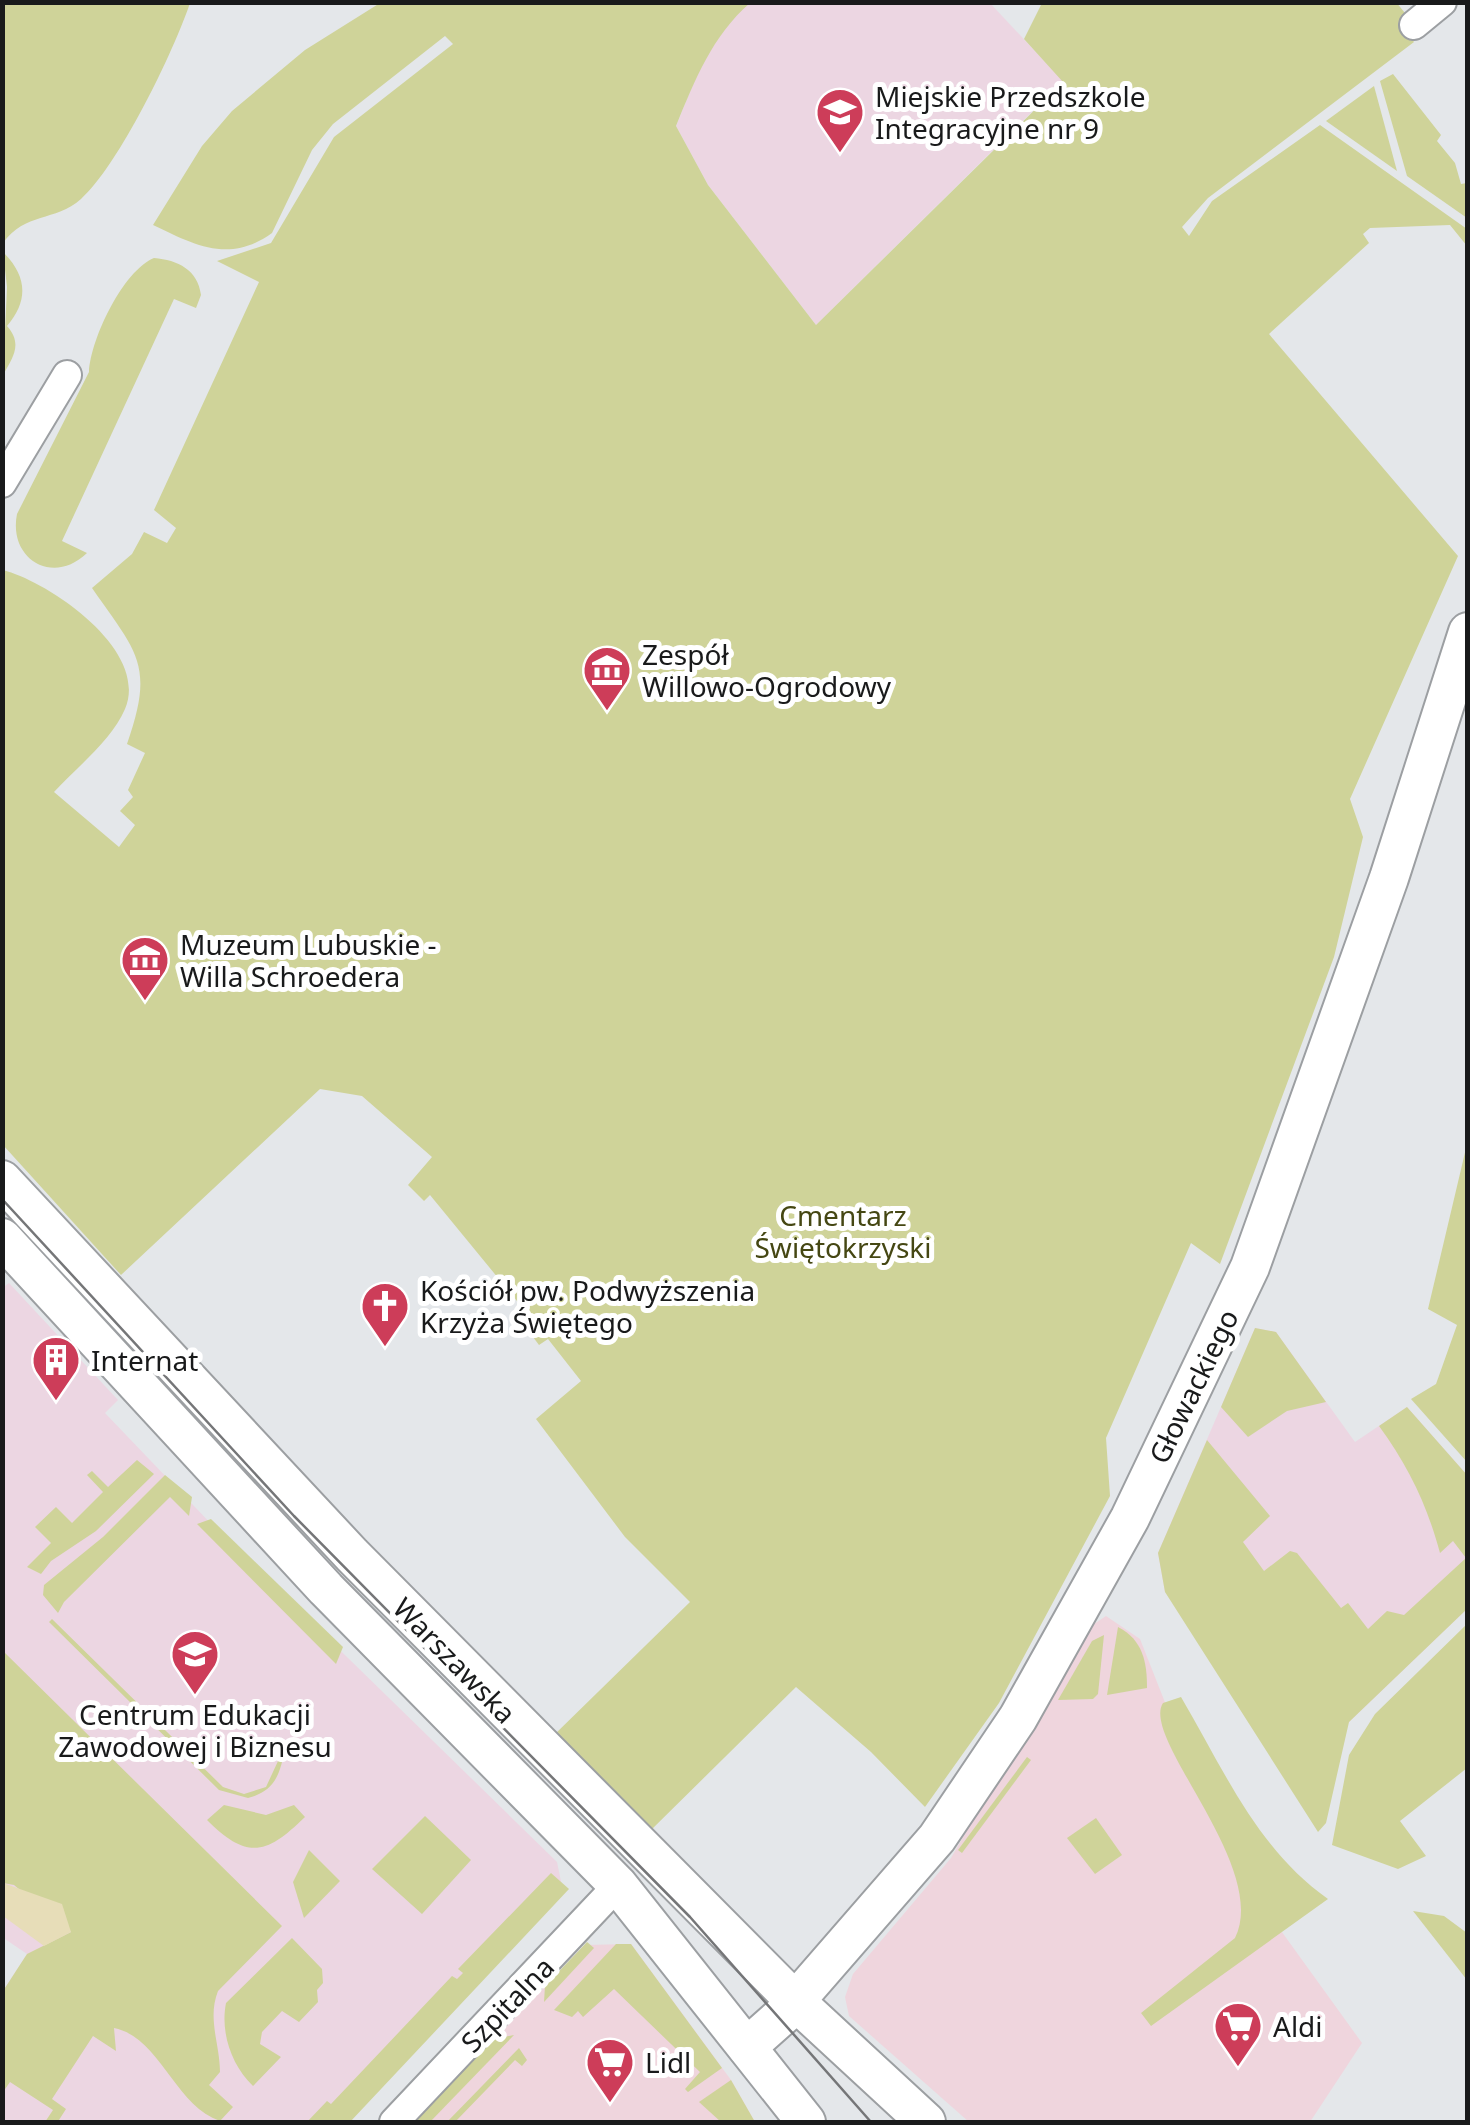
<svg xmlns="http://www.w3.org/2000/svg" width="1470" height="2125" font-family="'Noto Sans',sans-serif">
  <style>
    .commercial { fill: #efd5dd }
    .education { fill: #ecd6e2 }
    .green { fill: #cfd399 }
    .sand { fill: #e7ddb8 }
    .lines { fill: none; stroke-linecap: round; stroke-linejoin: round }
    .street-casing { stroke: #9c9fa2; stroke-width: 32 }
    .secondary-casing { stroke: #9c9fa2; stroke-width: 42 }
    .street { stroke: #fff; stroke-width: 28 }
    .secondary { stroke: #fff; stroke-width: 38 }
    .tram { stroke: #757678; stroke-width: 2.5 }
    .labels { text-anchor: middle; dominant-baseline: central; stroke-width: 10; stroke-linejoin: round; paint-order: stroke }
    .poi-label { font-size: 28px; fill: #191a1b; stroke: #fff; text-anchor: start }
    .park-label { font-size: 28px; fill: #454713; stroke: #fff }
    .street-label { font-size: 28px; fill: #191a1b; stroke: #fff }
  </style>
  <rect width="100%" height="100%" fill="#e4e7ea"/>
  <g class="commercial">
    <path d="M1106,1616L1140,1639L1168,1710L1269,1914L1362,2043L1310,2122H969L849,2016L845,1997L853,1974L951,1858L1082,1632Z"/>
    <path d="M631,1944L731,2080L755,2122H414L585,1945Z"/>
  </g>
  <g class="education">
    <path d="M750,3H990L1063,81L816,325L708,185L676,126L702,62L733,17Z"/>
    <path d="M9,1283L118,1400L105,1413L217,1530L557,1862L563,1891L342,2122H3V1991L27,1954L2,1937V1288Z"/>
    <path d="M1255,1328L1276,1332L1355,1442L1407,1407L1467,1475V1609L1349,1722L1342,1736L1165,1592L1158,1553Z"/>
  </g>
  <g class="green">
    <path d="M3,2L190,3C174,51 119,165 81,199C55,222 25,212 3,243Z"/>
    <path d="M1396,2L1409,18L1401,25L1414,42L1208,198L1182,227L1189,236L1212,201L1320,125L1467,229V246L1450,225L1370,228L1363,234L1369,243L1269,334L1458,556L1350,799L1363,837L1334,957L1220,1264L1191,1243L1106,1438L1110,1496L999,1703L925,1807L871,1752L796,1687L649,1832L553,1736L690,1602L625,1537L536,1419L581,1381L548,1339L539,1345L527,1329L535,1323L430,1195L424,1201L408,1185L432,1157L362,1096L320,1089L121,1275L3,1145V570C49,582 150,650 125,709C112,740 77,767 54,792L119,847L135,825L120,811L133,797L128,790L145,753L127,744C155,664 137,653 92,588L132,554L144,532L167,543L176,528L154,510L259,282L217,261L271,243L334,137L453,44L445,36L333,124L312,150L272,233C229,264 195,245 153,225L202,146L232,111L305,50L380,3H750C712,36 695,80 676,126L708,185L816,325L1063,82L1024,39L1042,3Z"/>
    <path d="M1393,74L1441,135L1437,141L1455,163L1461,184L1467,183V218L1407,176L1380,81Z"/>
    <path d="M1374,86L1397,171L1326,121Z"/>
    <path d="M3,252C27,276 29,300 7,326C23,344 13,357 3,375L7,287Z"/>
    <path d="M154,258C178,260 198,270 201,295L196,308L174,299L62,541L87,553C53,586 8,559 17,514L89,372C91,338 123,271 154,258Z"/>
    <path d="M1467,1144L1468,1462H1467L1411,1399L1436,1384L1457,1325L1428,1309Z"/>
    <path d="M1255,1328L1276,1332L1326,1402L1287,1411L1248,1437L1221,1407Z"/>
    <path d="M1407,1407L1467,1475V1609L1349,1722L1326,1823L1318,1832L1165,1592L1158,1553L1207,1440L1270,1516L1243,1542L1264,1571L1290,1551L1297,1553L1341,1608L1348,1603L1368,1629L1387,1611L1404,1615L1466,1558L1453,1541L1440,1553C1427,1505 1409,1467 1379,1426Z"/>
    <path d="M137,1460L154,1474L96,1531L51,1561L41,1574L27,1567L51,1543L35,1527L56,1507L72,1523L103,1492L87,1475L92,1471L108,1487Z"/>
    <path d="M165,1475L192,1497L189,1516L170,1497L64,1602L58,1613L43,1595L44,1585L103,1537Z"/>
    <path d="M211,1519L343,1647L336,1664L197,1524Z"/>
    <path d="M52,1619L223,1787L244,1794L266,1787L285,1746C281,1772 276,1791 248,1798L219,1790L49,1622Z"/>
    <path d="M1467,1624V1768L1400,1821L1426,1856L1398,1869L1332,1845L1349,1755L1375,1714Z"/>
    <path d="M1118,1627C1143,1640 1147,1662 1147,1688L1107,1695Z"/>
    <path d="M1104,1635L1098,1694L1093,1699L1058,1700L1092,1641Z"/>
    <path d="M3,1651L282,1926L218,1991C207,2019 220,2044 220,2072L209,2085L233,2107L220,2121C174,2105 160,2037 114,2028L116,2051L93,2036L52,2099L66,2109L59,2120L63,2122H45L53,2110L10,2082L3,2092V1991L27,1954L71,1932L14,1885L3,1883Z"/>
    <path d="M1181,1697C1224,1770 1257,1849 1328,1899L1151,2026L1141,2013L1235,1938C1270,1867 1140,1738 1163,1703Z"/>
    <path d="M1027,1757L1031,1760L962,1853L958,1850Z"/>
    <path d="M224,1805L266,1815L294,1805L305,1817C267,1854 248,1861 207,1820Z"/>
    <path d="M425,1816L471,1860L422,1914L372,1869Z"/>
    <path d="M1096,1818L1122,1855L1095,1874L1067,1838Z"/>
    <path d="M309,1850L340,1881L304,1918L293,1882Z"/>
    <path d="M551,1873L569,1889L350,2122H307L327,2101L331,2104L452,1976L457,1979L463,1973L458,1969Z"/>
    <path d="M1413,1911L1444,1916L1467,1933V1980Z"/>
    <path d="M292,1938L322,1969L323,1983L317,1990L318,2002L299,2022L282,2011L262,2032L260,2044L281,2057L253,2086C232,2066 220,2033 226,2003Z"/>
    <path d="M587,1942L594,1948L544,2002L545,1986Z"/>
    <path d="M616,1944H631L722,2068L688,2092L685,2089L700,2072L614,1989L583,2017L578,2011L572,2017L554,2010Z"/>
    <path d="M514,2035L430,2122H414L494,2039Z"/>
    <path d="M519,2048L527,2060L522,2066L515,2060L455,2122H447Z"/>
    <path d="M731,2080L755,2122H721L699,2102Z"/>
  </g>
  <path class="sand" d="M3,1883L62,1904L71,1932L44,1946L3,1916Z"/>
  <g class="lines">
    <g class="street-casing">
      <g id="street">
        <path d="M1414,25L1442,2"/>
        <path d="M2,483L67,375"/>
        <path d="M394,2122L618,1885"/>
      </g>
    </g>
    <g class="secondary-casing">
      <g id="secondary">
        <path d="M2,1180L352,1555L795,2001L926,2122"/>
        <path d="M2,1238L326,1589L618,1885L806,2122"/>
        <path d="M747,2047L784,2014L937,1838L1018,1718L1130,1518L1250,1267L1389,878L1468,632"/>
      </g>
    </g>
    <use href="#street" class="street"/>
    <use href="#secondary" class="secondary"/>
    <path class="tram" d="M2,1199L294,1516L690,1917L871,2122"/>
  </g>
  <defs>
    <g id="school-pin" transform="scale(2.5)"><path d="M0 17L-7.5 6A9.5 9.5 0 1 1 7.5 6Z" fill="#cd3d59" stroke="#fff"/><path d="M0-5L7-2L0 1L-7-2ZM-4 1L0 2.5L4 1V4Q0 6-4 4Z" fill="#fff"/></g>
    <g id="museum-pin" transform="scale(2.5)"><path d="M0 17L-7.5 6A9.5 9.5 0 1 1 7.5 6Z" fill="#cd3d59" stroke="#fff"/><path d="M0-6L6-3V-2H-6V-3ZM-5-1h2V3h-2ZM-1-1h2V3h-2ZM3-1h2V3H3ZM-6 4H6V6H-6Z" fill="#fff"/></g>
    <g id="church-pin" transform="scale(2.5)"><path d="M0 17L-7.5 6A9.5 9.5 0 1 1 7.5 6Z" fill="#cd3d59" stroke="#fff"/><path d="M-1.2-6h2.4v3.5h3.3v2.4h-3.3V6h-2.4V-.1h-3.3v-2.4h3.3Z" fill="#fff"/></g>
    <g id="building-pin" transform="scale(2.5)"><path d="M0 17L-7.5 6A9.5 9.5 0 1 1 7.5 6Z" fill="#cd3d59" stroke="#fff"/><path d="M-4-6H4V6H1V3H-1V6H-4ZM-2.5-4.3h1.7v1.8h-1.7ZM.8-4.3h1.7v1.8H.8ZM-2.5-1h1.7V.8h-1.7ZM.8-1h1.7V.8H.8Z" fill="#fff"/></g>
    <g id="supermarket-pin" transform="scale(2.5)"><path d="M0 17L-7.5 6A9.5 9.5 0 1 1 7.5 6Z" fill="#cd3d59" stroke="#fff"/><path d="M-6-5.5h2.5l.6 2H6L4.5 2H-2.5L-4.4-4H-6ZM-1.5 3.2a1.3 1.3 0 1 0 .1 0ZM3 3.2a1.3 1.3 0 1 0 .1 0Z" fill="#fff"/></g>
  </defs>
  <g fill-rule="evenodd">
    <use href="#school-pin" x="840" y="112"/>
    <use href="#museum-pin" x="607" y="670"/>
    <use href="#museum-pin" x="145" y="960"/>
    <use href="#church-pin" x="385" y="1306"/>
    <use href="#building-pin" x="56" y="1360"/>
    <use href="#school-pin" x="195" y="1654"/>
    <use href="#supermarket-pin" x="1238" y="2026"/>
    <use href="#supermarket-pin" x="610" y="2062"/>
  </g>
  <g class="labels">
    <g class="poi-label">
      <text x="875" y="96">Miejskie Przedszkole<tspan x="875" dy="32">Integracyjne nr 9</tspan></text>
      <text x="642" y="654">Zespół<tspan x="642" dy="32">Willowo-Ogrodowy</tspan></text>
      <text x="180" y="944">Muzeum Lubuskie -<tspan x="180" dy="32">Willa Schroedera</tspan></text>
      <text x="420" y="1290">Kościół pw. Podwyższenia<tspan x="420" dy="32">Krzyża Świętego</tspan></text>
      <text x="91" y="1360">Internat</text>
      <text x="195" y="1714" text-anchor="middle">Centrum Edukacji<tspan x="195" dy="32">Zawodowej i Biznesu</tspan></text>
      <text x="1273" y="2026">Aldi</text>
      <text x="645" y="2062">Lidl</text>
    </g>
    <g class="park-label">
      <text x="843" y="1215">Cmentarz<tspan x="843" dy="32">Świętokrzyski</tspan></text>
    </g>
    <g class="street-label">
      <text transform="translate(1193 1386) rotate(-64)">Głowackiego</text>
      <text transform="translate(455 1660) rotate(46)">Warszawska</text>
      <text transform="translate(507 2004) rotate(-46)">Szpitalna</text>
    </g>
  </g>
  <rect width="1470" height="2125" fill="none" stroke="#191a1b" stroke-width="10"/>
</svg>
